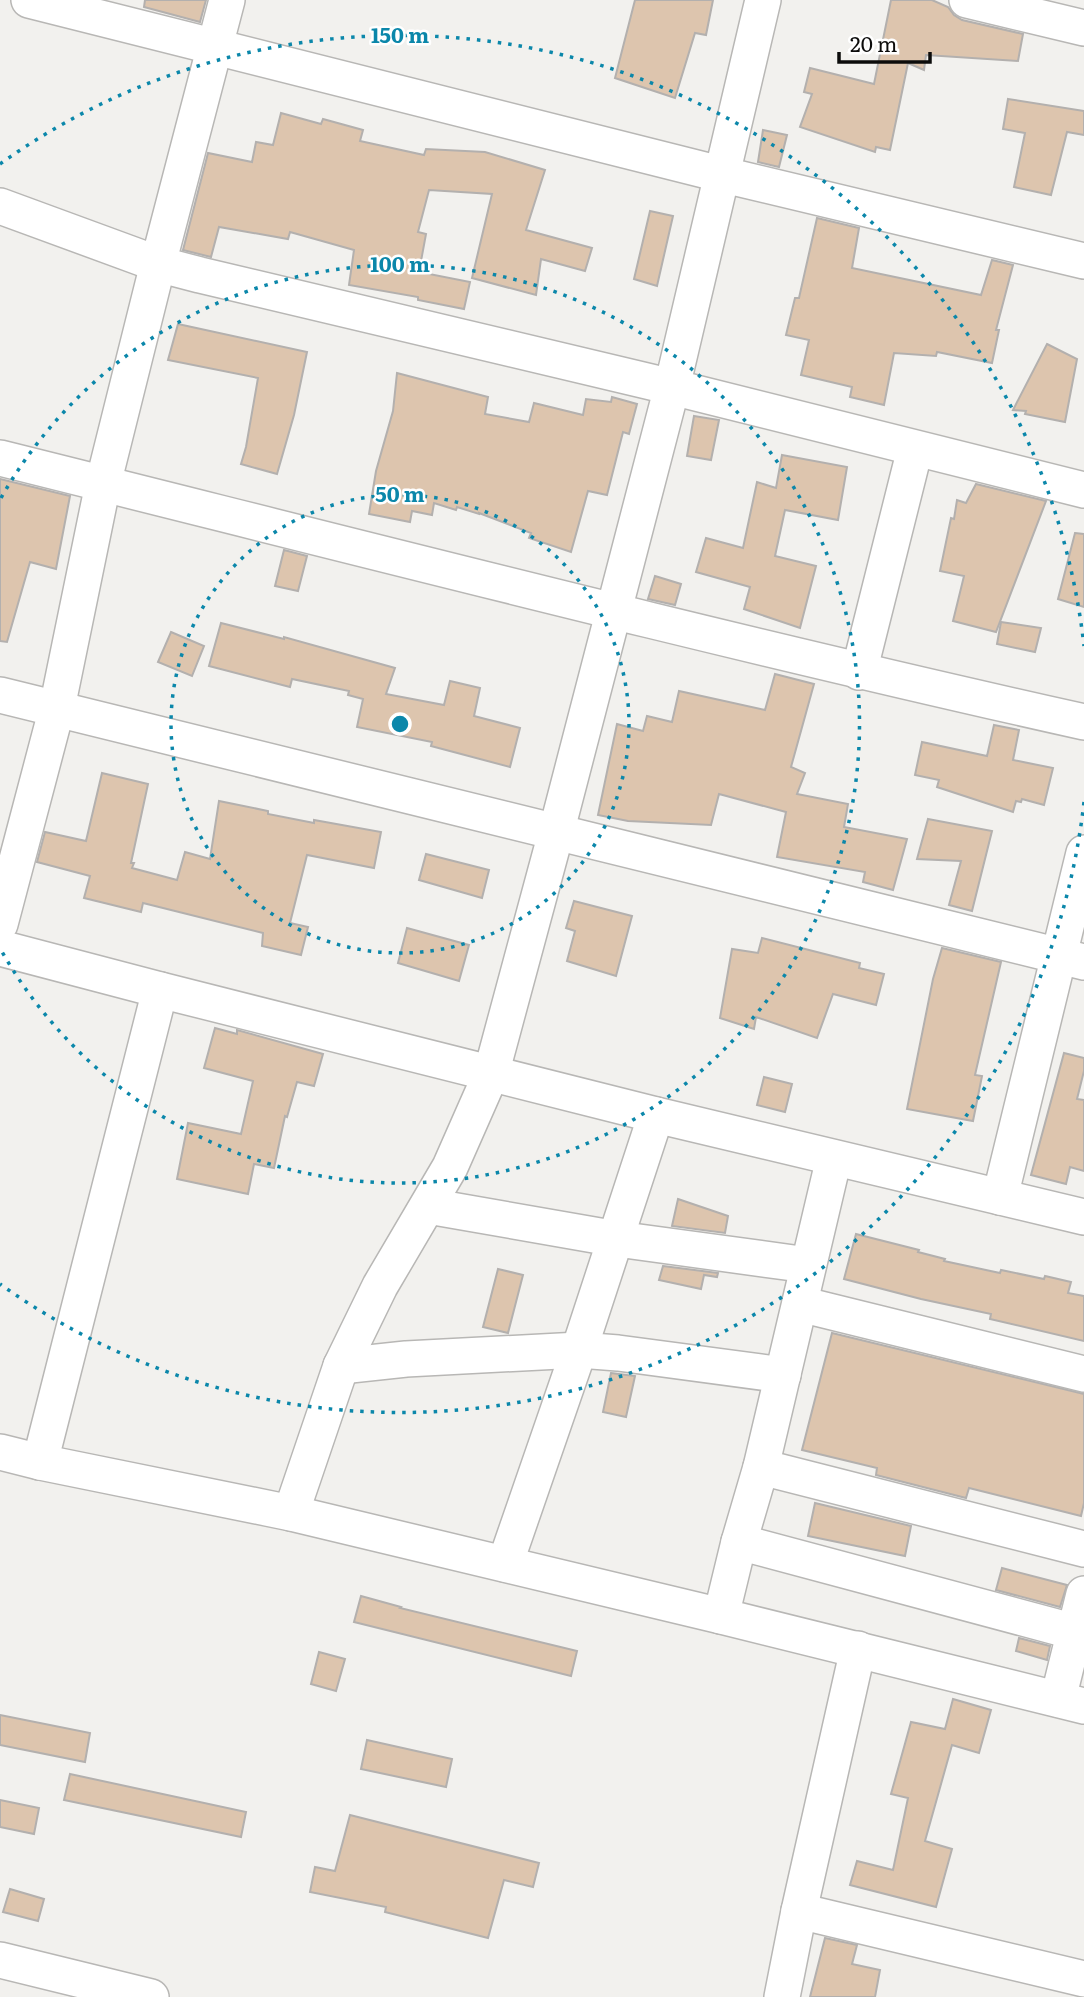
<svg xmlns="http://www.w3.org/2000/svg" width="1084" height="1997" font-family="Literata,serif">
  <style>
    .building { fill: #ddc5ae; stroke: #b3b0ae; stroke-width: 2 }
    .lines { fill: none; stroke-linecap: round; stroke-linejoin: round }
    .minor-casing { stroke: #b8b7b5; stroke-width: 38 }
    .minor { stroke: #fff; stroke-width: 35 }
    .ring { fill: none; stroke: #0b87aa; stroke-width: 3.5; stroke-dasharray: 3.5 7 }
    .centre { fill: #0b87aa; stroke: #fff; stroke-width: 3.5 }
    .ring-label { font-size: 21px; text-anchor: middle; font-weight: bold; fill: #0b87aa; stroke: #fff; stroke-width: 5; stroke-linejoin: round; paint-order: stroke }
  </style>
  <rect width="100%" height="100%" fill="#f2f1ee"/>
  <g class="building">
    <path d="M145,0H206L200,22L144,7Z"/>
    <path d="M635,0H713L706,35L695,33L675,98L615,78Z"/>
    <path d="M891,0H932L948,7L954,15L962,20L1023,34L1018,61L926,55L924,70L908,63L890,150L876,147L875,152L800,127L812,94L804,92L810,68L874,84Z"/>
    <path d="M1008,99L1084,111V135L1067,132L1051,195L1014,187L1025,133L1003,129Z"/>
    <path d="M281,113L321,124L323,119L363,130L360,141L424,155L426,149L485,152L545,170L526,230L592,248L585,271L541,259L536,295L472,278L492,194L429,190L418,232L426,234L419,272L470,282L464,309L418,300V297L349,285L354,250L290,232L288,239L219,227L211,257L183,250L208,153L252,162L256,142L273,145Z"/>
    <path d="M763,130L787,135L779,167L758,162Z"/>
    <path d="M650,211L673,216L657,286L634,279Z"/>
    <path d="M817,218L859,228L852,268L981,295L992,260L1013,265L996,330H999L992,363L937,352L936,356L894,353L884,405L850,397L852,387L801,375L809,340L786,335L795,298H799Z"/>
    <path d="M178,324L307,352L294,415L277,474L241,464L246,447L258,378L168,360Z"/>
    <path d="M1047,344L1077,359L1065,422L1025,414L1026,411L1013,410Z"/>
    <path d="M397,373L488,397L485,414L529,422L534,403L583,415L586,399L611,402L612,397L637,404L629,434L623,432L607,495L588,491L571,552L529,538L531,533L479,513V514L457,507L456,510L434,503L432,515L412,511L410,522L369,514L376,471L393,411Z"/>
    <path d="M694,416L719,420L711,460L687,456Z"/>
    <path d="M782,455L847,467L838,520L785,510L775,556L816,566L800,628L744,609L750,587L696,572L706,538L743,548L757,482L776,488Z"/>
    <path d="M0,479L70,496L56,569L30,562L7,642L0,641Z"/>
    <path d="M976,484L1046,501L996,632L953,621L964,576L940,571L951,518L954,519L957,500L966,503Z"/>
    <path d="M1075,533L1084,534V607L1058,599Z"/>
    <path d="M284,550L307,556L298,591L275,586Z"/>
    <path d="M655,576L681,584L675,605L648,599Z"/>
    <path d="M1001,622L1041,628L1035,652L997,644Z"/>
    <path d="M221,623L284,639V637L395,668L386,694L444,705L450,681L480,688L474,716L520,728L510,767L431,746L432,742L357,727L363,699L348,695L349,691L292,679L290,687L209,666Z"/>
    <path d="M171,632L204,646L192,676L158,662Z"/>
    <path d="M775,674L814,684L791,767L805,773L797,794L848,804L844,827L907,839L893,890L863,882L865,872L777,857L786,812L719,794L711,825L628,821L598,815L617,724L643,731L647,716L672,722L679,691L765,710Z"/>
    <path d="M994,725L1019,730L1013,760L1053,768L1044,805L1022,799L1021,802L1016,801L1013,812L937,787L939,780L915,775L922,742L987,756Z"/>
    <path d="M102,773L148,784L131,863H134L132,868L177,880L185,852L210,859L219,801L268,811V814L314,823V820L381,832L374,868L307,855L290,923L308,927L301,955L262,946L263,933L143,903L141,912L84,898L90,876L37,862L45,832L86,841Z"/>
    <path d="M928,819L992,831L972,911L949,905L961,861L917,859Z"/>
    <path d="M426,854L489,870L482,898L419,880Z"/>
    <path d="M574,901L632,916L616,976L567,961L575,931L566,928Z"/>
    <path d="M407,928L469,945L459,981L398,963Z"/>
    <path d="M762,938L860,963L859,968L884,974L876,1005L833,994L817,1038L756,1017L754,1029L720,1018L732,949L758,953Z"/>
    <path d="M942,948L1001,962L975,1075L982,1076L973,1121L907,1109L933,979Z"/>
    <path d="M215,1028L237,1034V1030L323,1054L314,1086L297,1082L287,1117L285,1116L274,1168L254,1164L248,1194L177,1179L188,1123L241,1134L253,1081L204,1068Z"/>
    <path d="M1064,1053L1084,1058V1071L1077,1099L1084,1100V1171L1070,1167L1066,1184L1031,1175Z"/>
    <path d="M764,1077L792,1084L785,1112L757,1105Z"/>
    <path d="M678,1199L728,1216L725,1233L672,1226Z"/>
    <path d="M856,1234L919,1250L918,1252L945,1259L944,1261L1000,1273L1001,1270L1044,1279L1045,1276L1071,1282L1068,1293L1084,1296V1341L990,1319L991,1314L921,1299L844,1279Z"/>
    <path d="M663,1266L718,1273L717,1277L704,1275L701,1289L659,1280Z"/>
    <path d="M498,1269L523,1275L508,1333L483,1327Z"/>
    <path d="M832,1333L1084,1394V1503L1081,1516L969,1488L966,1498L876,1475L877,1468L802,1450Z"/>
    <path d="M611,1373L635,1376L626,1417L603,1412Z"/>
    <path d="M815,1503L911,1526L905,1556L808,1536Z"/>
    <path d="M1002,1568L1067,1585L1060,1607L996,1590Z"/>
    <path d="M361,1596L401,1607L400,1608L577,1651L571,1676L354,1622Z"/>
    <path d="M1019,1638L1050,1646L1047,1660L1016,1651Z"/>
    <path d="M319,1652L345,1659L336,1691L311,1684Z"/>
    <path d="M953,1699L991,1710L979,1753L952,1745L925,1841L952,1849L936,1907L850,1885L857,1861L893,1870L908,1798L891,1794L911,1722L945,1729Z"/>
    <path d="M0,1715L90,1733L85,1762L0,1745Z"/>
    <path d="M367,1740L452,1759L446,1787L361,1769Z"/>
    <path d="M70,1774L246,1812L241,1837L64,1800Z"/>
    <path d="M0,1800L39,1808L34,1834L0,1827Z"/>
    <path d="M350,1815L539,1863L533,1887L504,1880L488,1938L385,1912L386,1907L310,1892L315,1867L335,1871Z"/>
    <path d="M10,1889L44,1899L38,1921L3,1912Z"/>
    <path d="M825,1938L857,1945L852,1964L880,1970L875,1997H810Z"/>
  </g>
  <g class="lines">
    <g class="minor-casing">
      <g id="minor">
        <path d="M29,0L720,174L1084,261"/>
        <path d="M967,0L1084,28"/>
        <path d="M0,206L158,264L200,275L672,387L1084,490"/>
        <path d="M0,458C361,548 721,641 1084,722"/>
        <path d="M859,672L915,449"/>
        <path d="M0,695L1084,962"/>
        <path d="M0,924L57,708L103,484L158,264L227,0"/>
        <path d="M0,948L160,990L656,1115L1084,1217"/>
        <path d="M1000,1197L1084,853"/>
        <path d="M428,1206L617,1239L808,1265"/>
        <path d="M800,1304L1084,1374"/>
        <path d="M341,1366L406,1359L579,1350L618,1353L783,1375"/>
        <path d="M0,1452L40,1462L291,1513L721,1616L1084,1706"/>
        <path d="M40,1462L160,990"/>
        <path d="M761,1467L1084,1549"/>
        <path d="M291,1513L341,1366L380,1286L450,1167L491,1074L556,833L672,387L763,0"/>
        <path d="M739,1542L1075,1632"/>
        <path d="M505,1564L579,1350L656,1115"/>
        <path d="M721,1616L739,1542L761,1467L834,1158"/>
        <path d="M1058,1699L1084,1594"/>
        <path d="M799,1911L1084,1979"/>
        <path d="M0,1960L151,1997"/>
        <path d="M782,1997L799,1911L858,1649"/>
      </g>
    </g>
    <use href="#minor" class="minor"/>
  </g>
  <g class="ring">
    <circle cx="400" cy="724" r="229"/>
    <path d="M1 498A459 459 0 1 1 1 950"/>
    <path d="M1084 802A688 688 0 0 1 0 1284M0 164A688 688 0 0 1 1084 646"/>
  </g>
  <circle cx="400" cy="724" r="10" class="centre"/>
  <g class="ring-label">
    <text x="400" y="43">150 m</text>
    <text x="400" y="272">100 m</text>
    <text x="400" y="502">50 m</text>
  </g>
  <path d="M839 52v10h91v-10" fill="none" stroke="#0c0c0b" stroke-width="3.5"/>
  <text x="850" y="52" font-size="21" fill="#0c0c0b" stroke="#ffffff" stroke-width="5" paint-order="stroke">20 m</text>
</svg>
